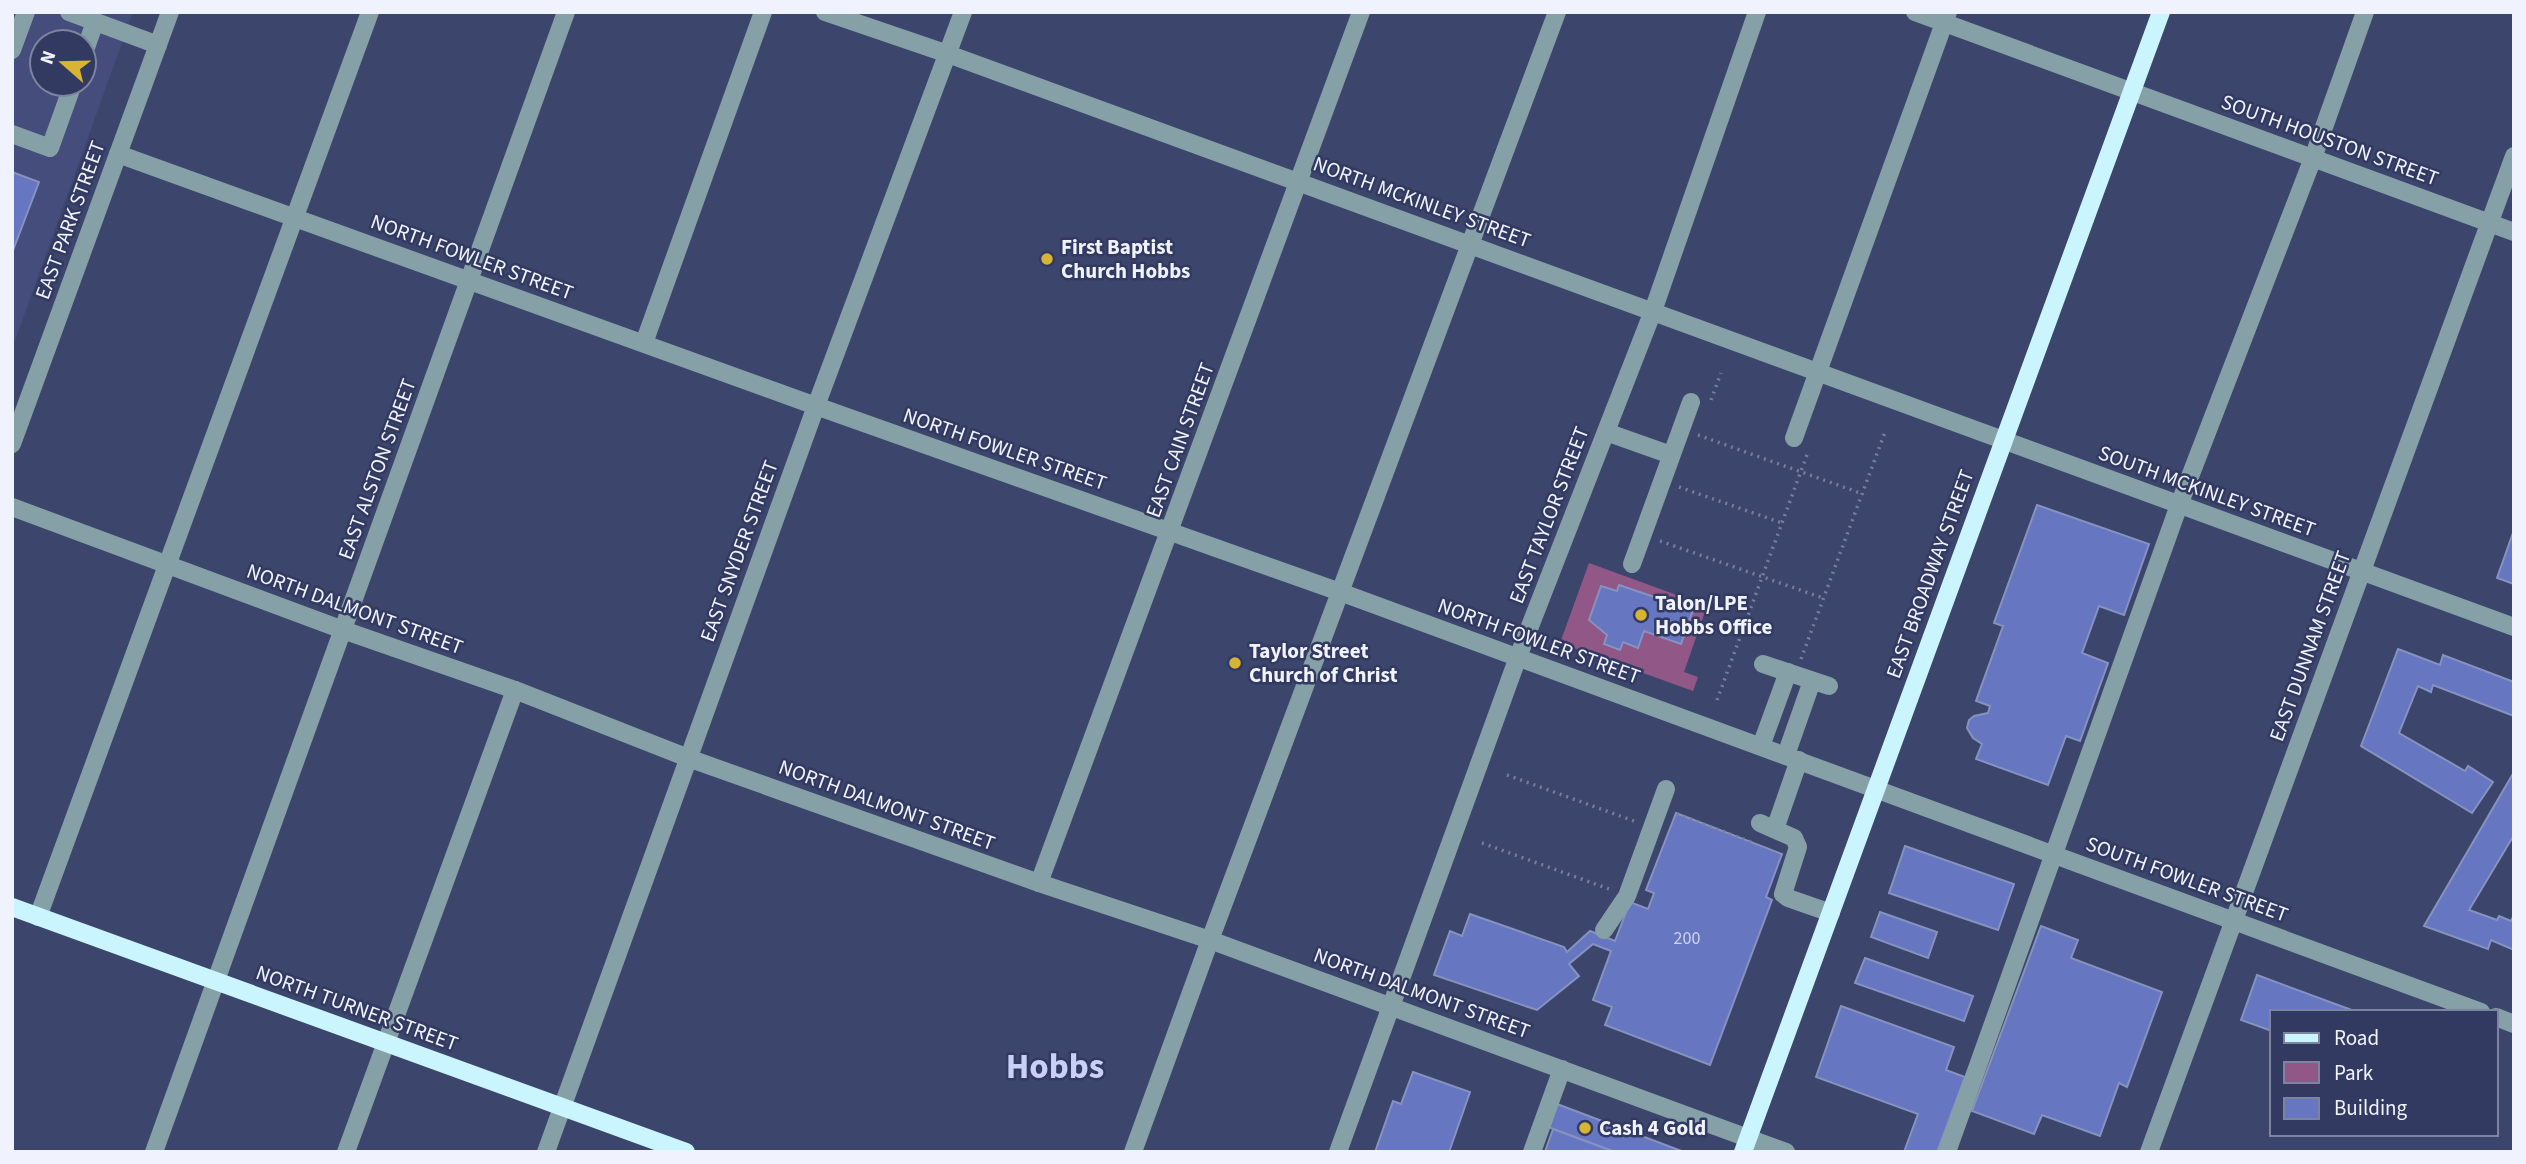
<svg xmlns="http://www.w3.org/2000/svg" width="2526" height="1164" font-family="'Source Sans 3',sans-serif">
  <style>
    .built { fill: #444d7b; fill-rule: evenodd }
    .green { fill: #915787 }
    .building { fill: #6676c1; stroke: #8692bf; stroke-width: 2 }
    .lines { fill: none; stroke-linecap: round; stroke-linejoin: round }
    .path { stroke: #777e9c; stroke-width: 3.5; stroke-dasharray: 2 5; stroke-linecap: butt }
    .minor { stroke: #85a0a6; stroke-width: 18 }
    .major { stroke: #caf5ff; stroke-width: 18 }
    .poi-dot { fill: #d7b434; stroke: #323a61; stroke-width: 2.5 }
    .labels { text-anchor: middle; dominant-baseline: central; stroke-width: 5; stroke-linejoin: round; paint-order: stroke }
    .number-label { font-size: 18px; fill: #ced4ee }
    .street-label { font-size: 21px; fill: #f0f3fd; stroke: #323a61 }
    .poi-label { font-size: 21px; font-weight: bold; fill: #f0f3fd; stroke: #323a61; text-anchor: start }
    .town-label { font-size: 35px; font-weight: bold; fill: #c7d1f8; stroke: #323a61 }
  </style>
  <rect width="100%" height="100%" fill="#3c456c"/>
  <path class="built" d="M12,12H133L12,349ZM42,42H84V84H42Z"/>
  <path class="green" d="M1589,563L1707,606L1684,672L1698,677L1693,691L1560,643Z"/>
  <g class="building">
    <path d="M12,172L39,182L12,253Z"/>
    <path d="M2037,505L2149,544L2124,615L2099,606L2082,653L2108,663L2080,741L2066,736L2048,785L1976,759L1982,744L1973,738L1967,728L1969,720L1974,716L1988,713L1990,706L1976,701L2003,626L1994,623Z"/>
    <path d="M2514,530V584L2497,578Z"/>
    <path d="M1619,585L1693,610L1681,644L1644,631L1638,648L1623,642L1620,650L1604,644L1607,635L1589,620L1601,586L1617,591Z"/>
    <path d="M2398,649L2440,665L2443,655L2514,682V716L2433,685L2431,692L2418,686L2399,733L2465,771L2468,766L2493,782L2472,813L2361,746Z"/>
    <path d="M2514,772V835L2469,910L2497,920L2499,916L2511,921L2514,915V950L2491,940L2488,949L2424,926Z"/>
    <path d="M1676,813L1782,854L1766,897L1772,900L1710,1065L1605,1025L1612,1007L1593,1000L1611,951L1593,944L1569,964L1579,976L1537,1010L1434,975L1450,931L1462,936L1470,914L1564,947L1567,952L1590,931L1615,941L1630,902L1648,909L1654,893L1646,890Z"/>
    <path d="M1905,846L2014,884L1998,930L1889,893Z"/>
    <path d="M1880,912L1937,932L1928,958L1871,937Z"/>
    <path d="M2041,926L2078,940L2071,958L2162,992L2127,1087L2119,1083L2100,1136L2042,1115L2034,1134L1972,1111Z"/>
    <path d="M1865,958L1973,996L1964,1021L1855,983Z"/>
    <path d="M2257,975L2357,1012H2272V1031L2241,1020Z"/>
    <path d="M1841,1006L1954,1047L1946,1070L1965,1077L1937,1152H1904L1918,1114L1816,1077Z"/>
    <path d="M1413,1072L1470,1092L1449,1152H1375L1393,1101L1401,1104Z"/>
    <path d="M1557,1104L1684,1152H1615L1548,1127Z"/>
    <path d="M1553,1129L1615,1152H1545Z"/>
  </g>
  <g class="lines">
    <g class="path">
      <path d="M1711,400L1721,373"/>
      <path d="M1698,435L1863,494"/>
      <path d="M1679,487L1782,523"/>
      <path d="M1660,541L1823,598"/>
      <path d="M1801,659L1885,432"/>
      <path d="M1717,700L1808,452"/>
      <path d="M1507,775L1634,821"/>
      <path d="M1677,814L1751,842"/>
      <path d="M1482,843L1609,889"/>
    </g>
    <g class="minor">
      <path d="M69,12L158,45"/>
      <path d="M825,12L948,54L2514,627"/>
      <path d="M1915,12L2514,232"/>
      <path d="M12,50L26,12"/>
      <path d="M84,53L95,22"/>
      <path d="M12,134L50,148L73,84"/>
      <path d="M118,154L816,406L1340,592L2481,1012"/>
      <path d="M644,343L763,12"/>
      <path d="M1606,432L1671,455"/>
      <path d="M1794,438L1948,12"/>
      <path d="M12,444L170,12"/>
      <path d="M12,507L343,630L515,690L688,758L1039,883L1210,940L1786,1152"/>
      <path d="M1632,564L1691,402"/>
      <path d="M1763,664L1829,686"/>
      <path d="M1761,746L1788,672"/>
      <path d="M1786,755L1812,681"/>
      <path d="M1760,823L1794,838L1798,847L1783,894L1788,898L1831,913"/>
      <path d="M1775,829L1799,760"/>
      <path d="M1039,883L1361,12"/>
      <path d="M38,917L370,12"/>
      <path d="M1604,930L1627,896L1666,789"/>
      <path d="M2496,1017L2514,1024"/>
      <path d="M154,1152L566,12"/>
      <path d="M346,1152L515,690"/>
      <path d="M546,1152L816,406L963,12"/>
      <path d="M1133,1152L1210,940L1557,12"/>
      <path d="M1338,1152L1518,657L1653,311L1757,12"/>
      <path d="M1532,1152L1562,1069"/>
      <path d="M1947,1152L2179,505L2313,158L2365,12"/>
      <path d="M2149,1152L2514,156"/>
    </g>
    <g class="major">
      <path d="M12,907L686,1152"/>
      <path d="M1743,1152L2161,12"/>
    </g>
  </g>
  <g class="poi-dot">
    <circle cx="1047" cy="259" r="7"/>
    <circle cx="1641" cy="615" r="7"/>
    <circle cx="1235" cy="663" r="7"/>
    <circle cx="1585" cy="1128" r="7"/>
  </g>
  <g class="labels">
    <g class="number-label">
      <text x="1687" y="938">200</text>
    </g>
    <g class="street-label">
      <text transform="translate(2330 140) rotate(20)">SOUTH HOUSTON STREET</text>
      <text transform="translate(1422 202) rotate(20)">NORTH MCKINLEY STREET</text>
      <text transform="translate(70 220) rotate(-70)">EAST PARK STREET</text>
      <text transform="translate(472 257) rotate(20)">NORTH FOWLER STREET</text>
      <text transform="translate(1180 440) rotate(-70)">EAST CAIN STREET</text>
      <text transform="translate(1005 449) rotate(19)">NORTH FOWLER STREET</text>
      <text transform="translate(377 469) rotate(-70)">EAST ALSTON STREET</text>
      <text transform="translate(2207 491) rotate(20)">SOUTH MCKINLEY STREET</text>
      <text transform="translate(1549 515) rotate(-69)">EAST TAYLOR STREET</text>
      <text transform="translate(739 551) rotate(-70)">EAST SNYDER STREET</text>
      <text transform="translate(1930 574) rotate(-70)">EAST BROADWAY STREET</text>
      <text transform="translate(355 609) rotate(20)">NORTH DALMONT STREET</text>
      <text transform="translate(1539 641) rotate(20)">NORTH FOWLER STREET</text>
      <text transform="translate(2310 646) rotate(-70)">EAST DUNNAM STREET</text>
      <text transform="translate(887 805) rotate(20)">NORTH DALMONT STREET</text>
      <text transform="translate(2187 879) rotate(20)">SOUTH FOWLER STREET</text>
      <text transform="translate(1422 993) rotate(20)">NORTH DALMONT STREET</text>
      <text transform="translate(357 1008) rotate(20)">NORTH TURNER STREET</text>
    </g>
    <g class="poi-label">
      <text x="1061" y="247">First Baptist<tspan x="1061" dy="24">Church Hobbs</tspan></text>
      <text x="1655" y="603">Talon/LPE<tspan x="1655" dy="24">Hobbs Office</tspan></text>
      <text x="1249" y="651">Taylor Street<tspan x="1249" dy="24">Church of Christ</tspan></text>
      <text x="1599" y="1128">Cash 4 Gold</text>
    </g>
    <g class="town-label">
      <text x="1055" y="1067">Hobbs</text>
    </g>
  </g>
  <rect width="2526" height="1164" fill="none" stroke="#f0f3fd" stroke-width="28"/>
  <rect x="2270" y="1010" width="228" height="126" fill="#323a61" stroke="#7e849f" stroke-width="2"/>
  <rect x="2284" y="1033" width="35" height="10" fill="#caf5ff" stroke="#7e849f" stroke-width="2"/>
  <text x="2334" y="1045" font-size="21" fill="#f0f3fd">Road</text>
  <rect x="2284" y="1062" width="35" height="21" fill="#915787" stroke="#7e849f" stroke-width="2"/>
  <text x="2334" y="1080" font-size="21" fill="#f0f3fd">Park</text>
  <rect x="2284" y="1098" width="35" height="21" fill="#6676c1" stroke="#7e849f" stroke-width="2"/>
  <text x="2334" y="1115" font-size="21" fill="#f0f3fd">Building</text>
  <g transform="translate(63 63) rotate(290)"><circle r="33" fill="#323a61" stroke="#7e849f" stroke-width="2"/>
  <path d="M0-5L12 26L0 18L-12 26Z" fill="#d7b434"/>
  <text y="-10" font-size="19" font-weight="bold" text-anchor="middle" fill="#f0f3fd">N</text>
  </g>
</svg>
